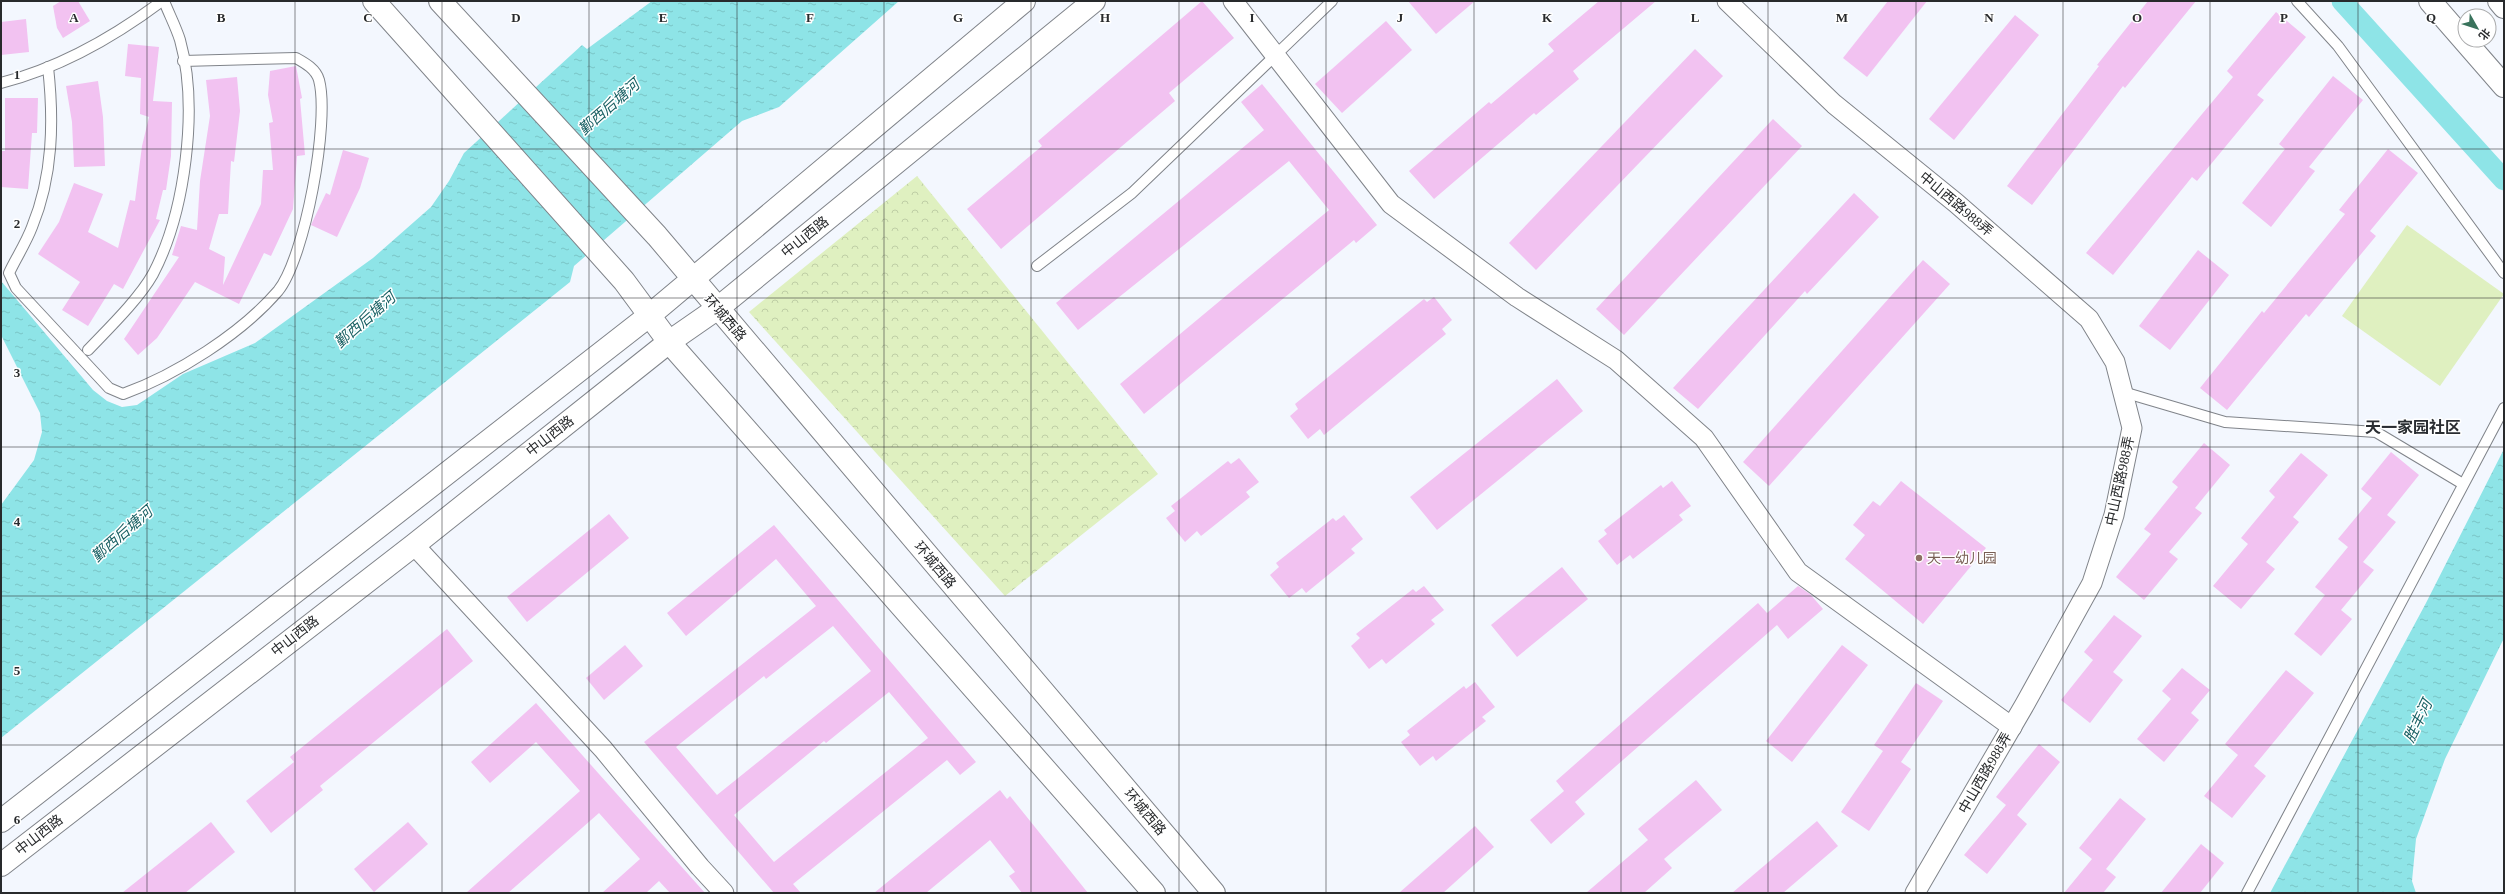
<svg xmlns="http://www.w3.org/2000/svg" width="2505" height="894" font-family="'Times New Roman','Noto Sans SC',serif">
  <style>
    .park { fill: url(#park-crowns) }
    .garden { fill: #dff0c0 }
    .water { fill: url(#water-ripples) }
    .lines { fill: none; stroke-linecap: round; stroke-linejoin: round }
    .canal { stroke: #8ee4e7; stroke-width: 21 }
    .building { fill: #f2c2f1; fill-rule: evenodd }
    .service-casing { stroke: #80848a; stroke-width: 12 }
    .minor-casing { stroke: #80848a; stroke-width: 21 }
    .secondary-casing { stroke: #80848a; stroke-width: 24 }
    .primary-casing { stroke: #80848a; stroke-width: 24 }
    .service { stroke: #fff; stroke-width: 10 }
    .minor { stroke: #fff; stroke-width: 19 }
    .secondary { stroke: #fff; stroke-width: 22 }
    .primary { stroke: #fff; stroke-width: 22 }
    .grid { fill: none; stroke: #282a2c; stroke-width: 1; stroke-opacity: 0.55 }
    .education-dot { fill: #8d6e63; stroke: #fff; stroke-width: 1.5 }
    .labels { text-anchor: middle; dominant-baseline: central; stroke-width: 3; stroke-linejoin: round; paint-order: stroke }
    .street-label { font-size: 14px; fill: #282a2c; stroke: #fff }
    .education-label { font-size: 14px; fill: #785e54; stroke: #fff; text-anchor: start }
    .water-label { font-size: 15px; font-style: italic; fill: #196164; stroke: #fff }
    .quarter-label { font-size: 16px; font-weight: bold; fill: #2a2d32; stroke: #fff }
    .grid-label { font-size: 13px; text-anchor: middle; font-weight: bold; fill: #282a2c; stroke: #fff; stroke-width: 3; stroke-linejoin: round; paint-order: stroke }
  </style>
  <defs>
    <pattern id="park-crowns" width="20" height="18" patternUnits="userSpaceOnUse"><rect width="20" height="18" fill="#dff0c0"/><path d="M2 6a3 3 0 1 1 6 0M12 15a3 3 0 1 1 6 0" fill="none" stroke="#bfcea5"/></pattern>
    <pattern id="water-ripples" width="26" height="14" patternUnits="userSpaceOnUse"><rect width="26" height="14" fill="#8ee4e7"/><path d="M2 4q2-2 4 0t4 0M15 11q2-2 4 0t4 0" fill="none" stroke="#7ac4c6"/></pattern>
  </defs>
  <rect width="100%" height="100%" fill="#f3f7fe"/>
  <path class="park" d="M917,176L1158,474L1005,596L749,312Z"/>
  <path class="garden" d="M2407,225L2504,294L2440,386L2342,316Z"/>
  <g class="water">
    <path d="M652,1H899L779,107L742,121L574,266L570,282L1,738V505L34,460L42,432L40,413L1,335V281L93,390L107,401L122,407L137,405L183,374L255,343L373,258L431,207L449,181L464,153L582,45L587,49Z"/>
    <path d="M2504,449V638L2445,759L2416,839L2412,881L2416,893H2270L2426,603Z"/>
  </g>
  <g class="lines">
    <path class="canal" d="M2342,1L2504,180"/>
  </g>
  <g class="building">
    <path d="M61,1H78L90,21L63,38L57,28L53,6Z"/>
    <path d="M1202,1L1234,38L1169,93L1175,101L1001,249L967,209L1042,146L1038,141Z"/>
    <path d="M1408,1H1475L1436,34Z"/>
    <path d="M1599,1H1656L1573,71L1579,79L1536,115L1534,113L1434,199L1409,171L1489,102L1491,104L1554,51L1548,44Z"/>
    <path d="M1888,1H1927L1867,77L1843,58Z"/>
    <path d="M2148,1H2196L2125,88L2123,86L2032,205L2007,186L2099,66L2097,65Z"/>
    <path d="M2276,12L2306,37L2257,95L2264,100L2197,181L2192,177L2113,275L2086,253L2233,77L2227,71Z"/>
    <path d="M2015,15L2039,35L1954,140L1929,119Z"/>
    <path d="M26,19L29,52L1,55V22Z"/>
    <path d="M1386,21L1412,50L1342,113L1315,84Z"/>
    <path d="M128,44L159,47L153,101L172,102L171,156L166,190H163L156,219L160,220L123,289L114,284L88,326L62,310L80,282L38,254L59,222L74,183L103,194L88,232L118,248L130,200L135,201L142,146L149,117L140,114L141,78L125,76Z"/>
    <path d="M1695,49L1723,76L1536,270L1509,243Z"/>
    <path d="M296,66L302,98L300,99L305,155L297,156L293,209L271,256L264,253L239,304L195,282L157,338L138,355L124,339L179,257L172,255L181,226L197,230L200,181L210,116L206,80L237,77L240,111L234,162L231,161L228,214H219L209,249L225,257L223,285L261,204L263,170H273L269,123L273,122L268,95L270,71Z"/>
    <path d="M2333,76L2363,100L2309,167L2315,171L2271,227L2242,203L2285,149L2279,144Z"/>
    <path d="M98,81L103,117L105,166L74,167L72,122L66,86Z"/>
    <path d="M1262,84L1377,225L1356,243L1354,240L1144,414L1120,384L1329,210L1289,161L1078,330L1056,303L1264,130L1241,102Z"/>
    <path d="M5,98H38L37,133H32L28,189L1,187V151H5Z"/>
    <path d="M1773,119L1802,146L1624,335L1596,309Z"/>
    <path d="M2388,149L2418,173L2370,231L2376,236L2309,317L2306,314L2227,410L2200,388L2262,311L2264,313L2345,214L2339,210Z"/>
    <path d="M343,150L369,158L360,188L337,237L311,225L326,193L330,195Z"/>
    <path d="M1854,193L1879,217L1807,294L1805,291L1698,409L1673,388Z"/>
    <path d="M2198,250L2229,275L2170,350L2139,326Z"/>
    <path d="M1923,260L1950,284L1769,486L1743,462Z"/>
    <path d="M1434,297L1452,320L1442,329L1446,334L1324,435L1320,429L1308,439L1290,416L1298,409L1295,404L1424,299L1427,302Z"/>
    <path d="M1557,379L1583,411L1437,530L1410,497Z"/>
    <path d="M2204,443L2230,465L2195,508L2202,513L2169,552L2178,559L2144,600L2116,577L2151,534L2144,529L2178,487L2172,482Z"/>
    <path d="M2391,452L2419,475L2387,515L2396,522L2363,562L2374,570L2341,610L2352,619L2321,656L2294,634L2325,595L2315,587L2348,547L2338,539L2372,498L2361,489Z"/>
    <path d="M2301,453L2328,475L2293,517L2299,522L2266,562L2275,569L2241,609L2213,586L2248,544L2241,538L2275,497L2269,491Z"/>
    <path d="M1239,458L1259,482L1246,492L1250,497L1201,536L1197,531L1185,542L1166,518L1175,511L1171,506L1228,461L1231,464Z"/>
    <path d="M1672,481L1691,506L1679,515L1683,520L1633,559L1630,555L1617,565L1598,541L1607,534L1604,530L1661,485L1663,488Z"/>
    <path d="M1901,481L1986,548L1923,624L1845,559L1865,535L1853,525L1873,501L1880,506Z"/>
    <path d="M609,514L629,538L527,622L507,597Z"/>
    <path d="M1344,515L1363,539L1351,549L1355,553L1306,593L1302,588L1289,598L1270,575L1279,567L1276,563L1333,518L1336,521Z"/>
    <path d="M774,525L976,762L960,775L947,760L793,884L801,893H774L644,742L816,606L776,559L686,636L667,613ZM833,626L871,671L717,795L676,747L764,676L766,679ZM889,692L928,738L774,862L734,815L824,741L826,743Z"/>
    <path d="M1562,567L1588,599L1517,657L1491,625Z"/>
    <path d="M1424,586L1444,610L1431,620L1435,624L1386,664L1382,659L1369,669L1351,646L1360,638L1356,634L1413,589L1416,592Z"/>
    <path d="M1798,586L1810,594L1823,609L1788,639L1777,625L1575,802L1585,814L1551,844L1530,820L1564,791L1556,781L1758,603L1767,613Z"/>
    <path d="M2114,615L2142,636L2113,672L2123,680L2090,723L2061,700L2093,660L2084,652Z"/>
    <path d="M447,629L473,661L320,786L323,790L271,833L246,801L294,762L290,757Z"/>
    <path d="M625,645L643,666L604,700L586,678Z"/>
    <path d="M1842,645L1868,665L1792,762L1766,741Z"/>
    <path d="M2182,668L2210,690L2191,713L2199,720L2164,762L2137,739L2171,699L2162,691Z"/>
    <path d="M2286,670L2314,693L2254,766L2266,776L2232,818L2204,796L2238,755L2225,744Z"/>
    <path d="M1475,682L1495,707L1482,717L1486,721L1436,761L1433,756L1420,766L1401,742L1410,735L1407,731L1464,686L1466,689Z"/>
    <path d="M1916,683L1943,701L1901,762L1911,769L1869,831L1841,812L1883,751L1874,745Z"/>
    <path d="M536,703L599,774L705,893H670L659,881L646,893H602L640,859L599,813L508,893H466L580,791L536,742L490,783L471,762Z"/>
    <path d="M2039,744L2060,762L2017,815L2027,824L1987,874L1964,855L2006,805L1996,797Z"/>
    <path d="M1696,780L1722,810L1664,859L1672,868L1644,893H1586L1648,840L1638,829Z"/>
    <path d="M1000,790L1007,799L1010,796L1088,893H1022L1009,876L1015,872L990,840L926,893H874Z"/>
    <path d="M2120,798L2146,819L2106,869L2116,877L2103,893H2064L2092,859L2079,848Z"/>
    <path d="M1817,821L1838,846L1783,893H1732Z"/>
    <path d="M211,822L235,852L185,893H122Z"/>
    <path d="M408,822L428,844L374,892L354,869Z"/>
    <path d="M1475,826L1494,847L1443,893H1399Z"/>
    <path d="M2201,844L2224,863L2200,893H2161Z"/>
  </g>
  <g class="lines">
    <g class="service-casing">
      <g id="service">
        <path d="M2297,1L2338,46L2504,273"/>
        <path d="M48,67C54,121 53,176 32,227C26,243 16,258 9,273L16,288L109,388L123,394C176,375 241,334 278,291C305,258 330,121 319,80C316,69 305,63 296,58L183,61"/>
        <path d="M1,83C59,68 114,37 162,1"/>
        <path d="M1037,266L1132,193L1332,1"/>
        <path d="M88,350C108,329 139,299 153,274C185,213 199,108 180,40C176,27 169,14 164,1"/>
        <path d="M2123,392L2225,422L2376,432L2463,484"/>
        <path d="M2247,893L2504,408"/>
      </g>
    </g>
    <g class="minor-casing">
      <g id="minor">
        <path d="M1233,1L1391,204L1517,297L1616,360L1704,438L1798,572L2012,727"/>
        <path d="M1727,1L1834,104L1956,203L2089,319L2115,362L2132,428L2114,515L2092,583L2025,704L1915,893"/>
        <path d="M414,545L603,749L700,867L724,893"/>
      </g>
    </g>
    <g class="secondary-casing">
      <g id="secondary">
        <path d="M2430,1L2504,86"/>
        <path d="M2499,1L2504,7"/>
      </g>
    </g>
    <g class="primary-casing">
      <g id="primary">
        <path d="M374,1L624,281L669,342L1154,893"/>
        <path d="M440,1L657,236L1214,893"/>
        <path d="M1,821L650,315L1024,1"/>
        <path d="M1,865L414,545L669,342L718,308L1094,1"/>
      </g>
    </g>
    <use href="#service" class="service"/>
    <use href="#minor" class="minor"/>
    <use href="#secondary" class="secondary"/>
    <use href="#primary" class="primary"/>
  </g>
  <path class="grid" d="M147,1V893M295,1V893M442,1V893M589,1V893M737,1V893M884,1V893M1031,1V893M1179,1V893M1326,1V893M1474,1V893M1621,1V893M1768,1V893M1916,1V893M2063,1V893M2210,1V893M2358,1V893M1,149H2504M1,298H2504M1,447H2504M1,596H2504M1,745H2504"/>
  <circle class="education-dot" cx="1919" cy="558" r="4"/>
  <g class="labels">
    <g class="street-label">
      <text transform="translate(1956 204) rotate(40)">中山西路988弄</text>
      <text transform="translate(805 237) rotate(-39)">中山西路</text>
      <text transform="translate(725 318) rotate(49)">环城西路</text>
      <text transform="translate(550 436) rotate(-38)">中山西路</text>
      <text transform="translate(2120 481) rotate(-78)">中山西路988弄</text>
      <text transform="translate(935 565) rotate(50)">环城西路</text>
      <text transform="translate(295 636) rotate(-38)">中山西路</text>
      <text transform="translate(1985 773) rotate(-60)">中山西路988弄</text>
      <text transform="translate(1145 812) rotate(50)">环城西路</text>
      <text transform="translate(39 835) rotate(-38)">中山西路</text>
    </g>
    <g class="education-label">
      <text x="1927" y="558">天一幼儿园</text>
    </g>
    <g class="water-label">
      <text transform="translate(609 107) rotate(-41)">鄞西后塘河</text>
      <text transform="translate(365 320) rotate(-41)">鄞西后塘河</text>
      <text transform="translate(122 534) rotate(-41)">鄞西后塘河</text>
      <text transform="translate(2418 721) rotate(-64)">胜丰河</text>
    </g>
    <g class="quarter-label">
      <text x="2413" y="427">天一家园社区</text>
    </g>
  </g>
  <g class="grid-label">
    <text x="74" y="22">A</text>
    <text x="221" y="22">B</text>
    <text x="368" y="22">C</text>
    <text x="516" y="22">D</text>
    <text x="663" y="22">E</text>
    <text x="810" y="22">F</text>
    <text x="958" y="22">G</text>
    <text x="1105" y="22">H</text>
    <text x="1252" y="22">I</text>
    <text x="1400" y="22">J</text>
    <text x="1547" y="22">K</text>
    <text x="1695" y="22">L</text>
    <text x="1842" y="22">M</text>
    <text x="1989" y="22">N</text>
    <text x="2137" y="22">O</text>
    <text x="2284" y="22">P</text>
    <text x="2431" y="22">Q</text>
    <text x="17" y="79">1</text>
    <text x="17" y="228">2</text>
    <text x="17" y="377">3</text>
    <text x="17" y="526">4</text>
    <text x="17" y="675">5</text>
    <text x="17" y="824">6</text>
  </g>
  <rect width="2505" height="894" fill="none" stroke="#282a2c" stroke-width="4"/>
  <g transform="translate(2477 28) rotate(129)"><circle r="19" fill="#ffffff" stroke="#a9aaab"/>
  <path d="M0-3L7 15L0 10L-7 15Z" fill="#39735c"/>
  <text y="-6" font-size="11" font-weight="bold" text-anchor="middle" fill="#282a2c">北</text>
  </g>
</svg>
